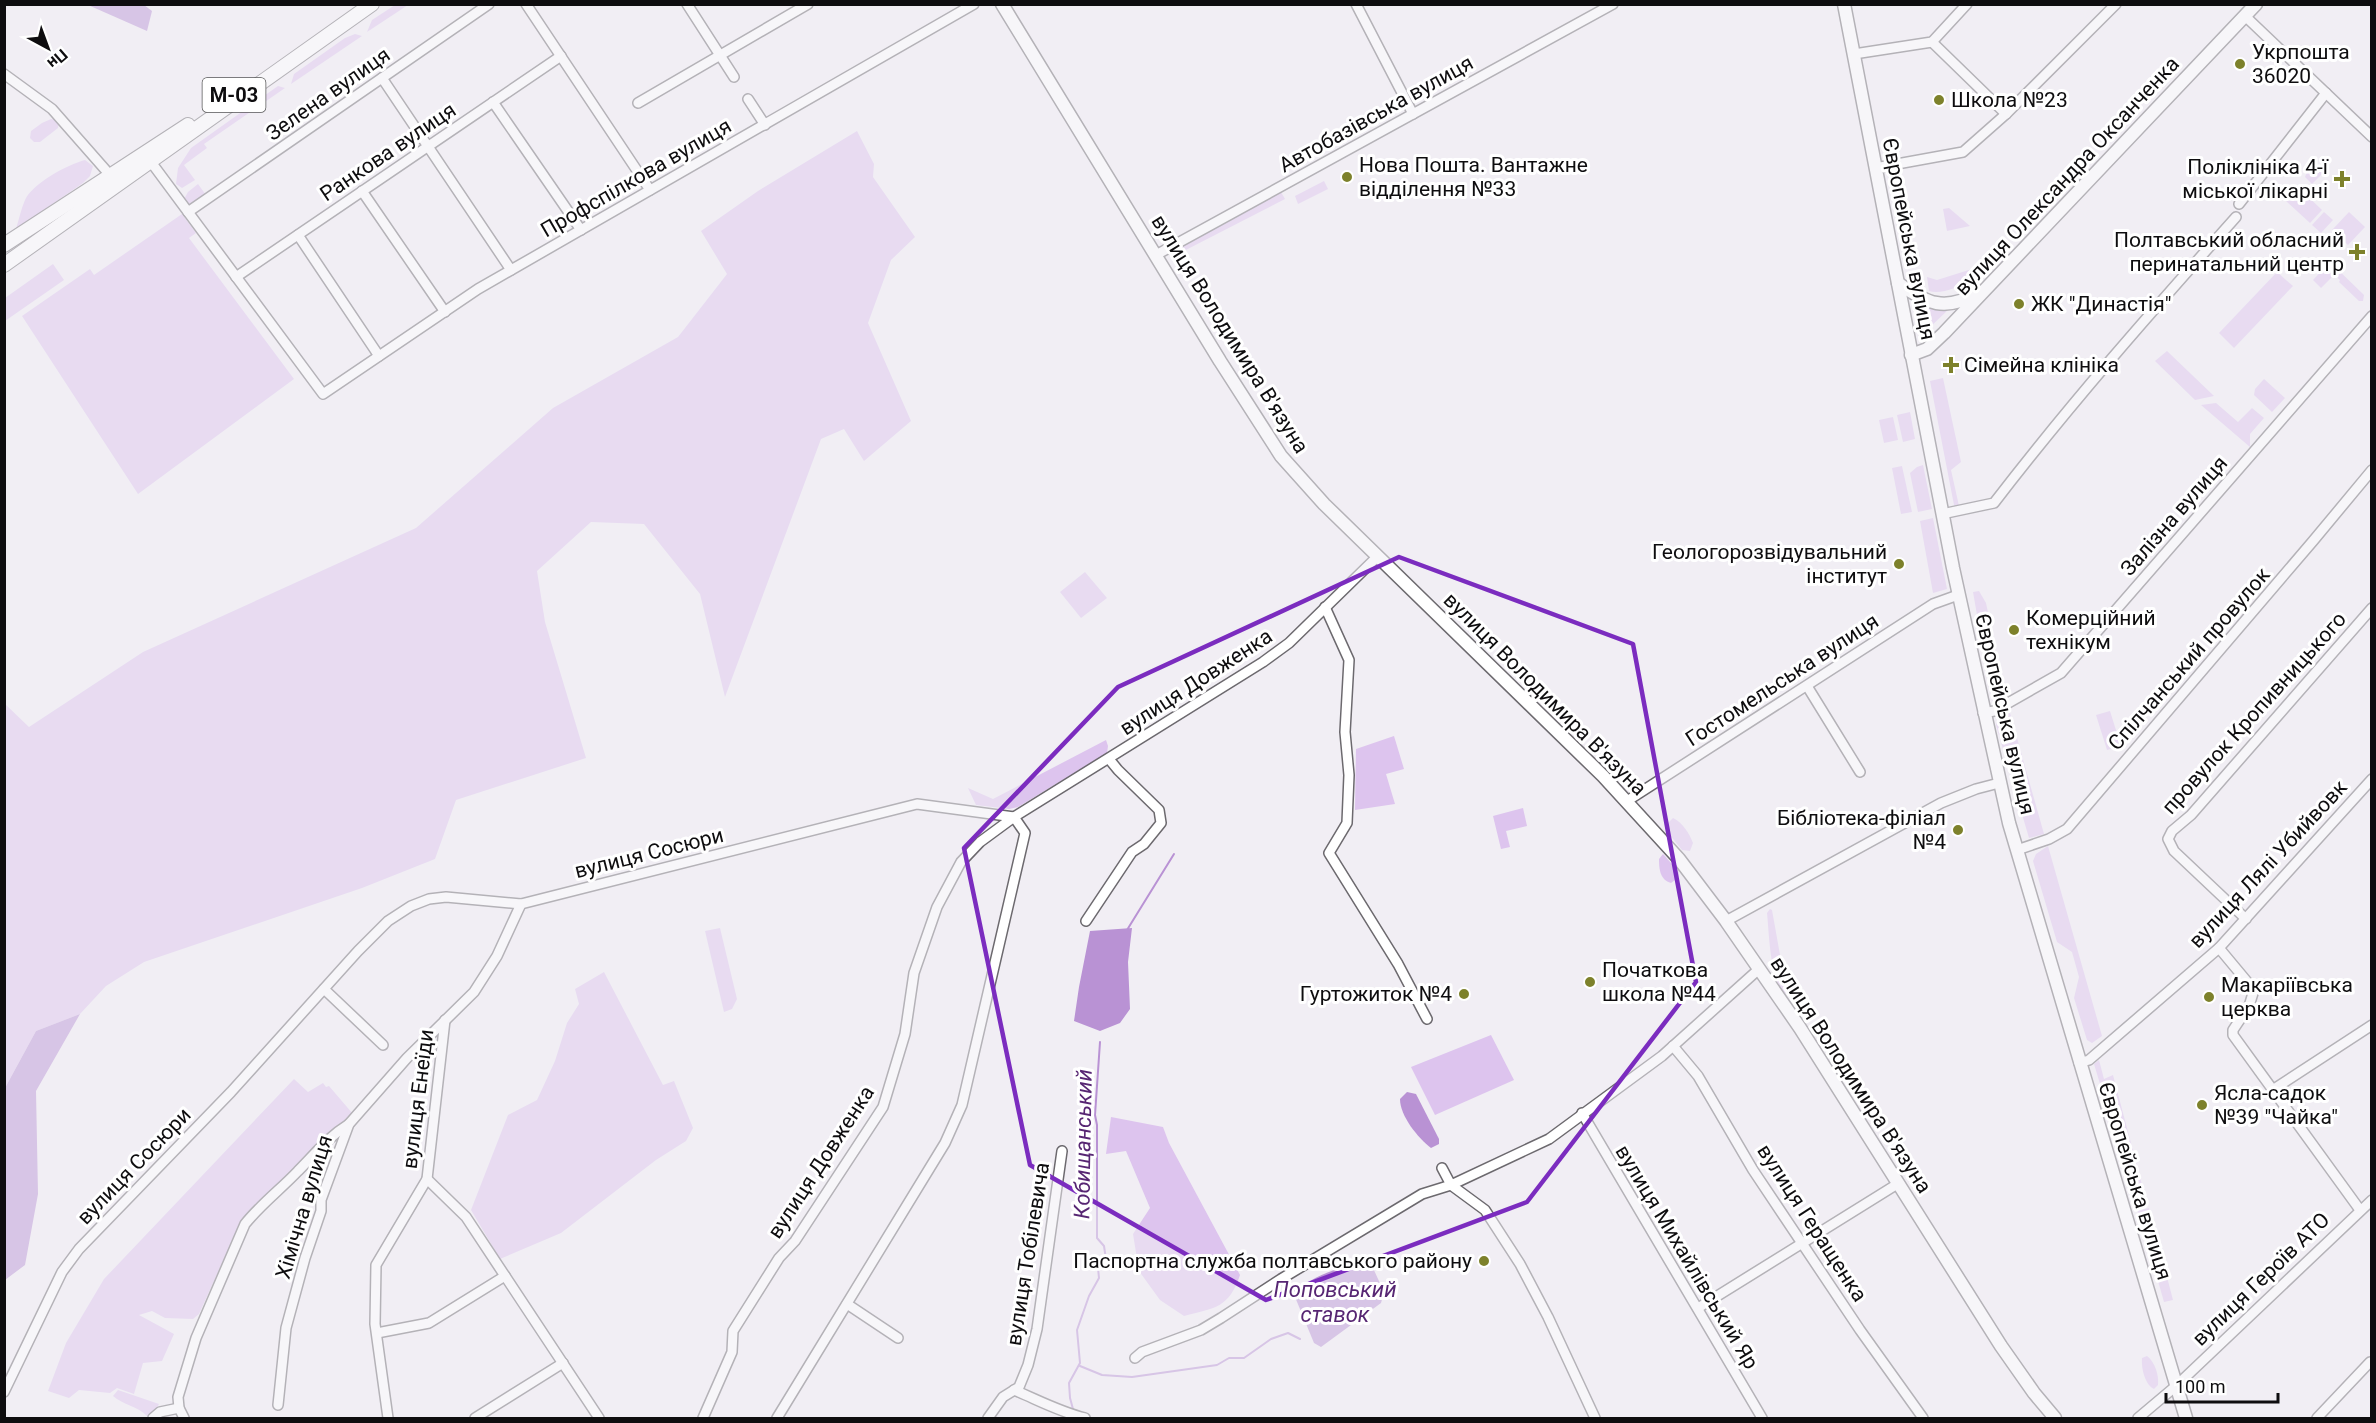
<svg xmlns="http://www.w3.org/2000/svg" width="2376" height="1423" font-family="Roboto,sans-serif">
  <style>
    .green { fill: #ddc4ee }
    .water { fill: #b992d4 }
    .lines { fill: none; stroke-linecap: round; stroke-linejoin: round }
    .stream { stroke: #b992d4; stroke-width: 2 }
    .minor-casing { stroke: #6c696e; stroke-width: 12 }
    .major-casing { stroke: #6c696e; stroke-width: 15 }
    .highway-casing { stroke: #6c696e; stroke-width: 16 }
    .minor { stroke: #fff; stroke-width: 9 }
    .major { stroke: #fff; stroke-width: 12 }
    .highway { stroke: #fff; stroke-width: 14 }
    .marked { fill: none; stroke: #7b2cbf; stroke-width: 4.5; stroke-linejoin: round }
    .poi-dot { fill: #7d812b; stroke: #fff; stroke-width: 2 }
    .labels { text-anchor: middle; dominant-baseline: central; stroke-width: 6; stroke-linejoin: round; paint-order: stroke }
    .shield { fill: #fff; stroke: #565657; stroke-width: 1.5 }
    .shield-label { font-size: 20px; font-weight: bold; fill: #0e0d0f }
    .poi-label { font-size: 21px; fill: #0e0d0f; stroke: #fff; text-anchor: start }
    .street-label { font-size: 21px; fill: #0e0d0f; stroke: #fff }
    .water-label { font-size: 22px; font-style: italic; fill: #572673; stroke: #fff }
  </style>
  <rect width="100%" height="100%" fill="#f1eef4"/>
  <g class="green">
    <path d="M395,5H408L367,32L372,20Z"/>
    <path d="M355,34L362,36L291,84L294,74L345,38Z"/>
    <path d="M278,86L285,88L204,144L207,148L184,165L195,180L182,188L176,184L178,168L191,148Z"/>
    <path d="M51,119L56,120L59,123L58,128L40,142H34L30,138L31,131L42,123Z"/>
    <path d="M857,131L874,164L873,177L915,237L891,260L868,323L911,421L864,461L844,429L821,439L725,697L700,594L644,524L591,522L537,571L545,622L586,758L456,800L435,859L362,888L144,962L106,986L80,1014L36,1031L5,1088L4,703L29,727L143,652L416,528L553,408L678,337L727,274L701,231L758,191Z"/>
    <path d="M85,160L93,166L90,176L83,183L16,229C19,219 21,209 25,200C33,183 67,165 85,160Z"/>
    <path d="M2312,160L2324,172L2312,184L2305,177Z"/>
    <path d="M1324,181L1328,189L1298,204L1295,196Z"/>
    <path d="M198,184L206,195L187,205L183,201L188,192Z"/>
    <path d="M2299,188L2322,210L2310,223L2286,201Z"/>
    <path d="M1281,192L1285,199L1176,255L1172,248Z"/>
    <path d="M1949,208L1970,226L1947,231L1943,209Z"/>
    <path d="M2324,212L2333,220L2321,233L2312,225Z"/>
    <path d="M2349,212L2365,227L2348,245L2332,230Z"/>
    <path d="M182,214L196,233L189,238L294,379L138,494L22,316L90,269L94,275Z"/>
    <path d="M2007,258C1988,271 1951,297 1929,291L1927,277L1937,280Z"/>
    <path d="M2330,262L2364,295L2363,301H2359L2339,282L2340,280L2334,275L2321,288L2313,280Z"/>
    <path d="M53,264L64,280L5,321V298Z"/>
    <path d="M2277,272L2293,286L2234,348L2219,333Z"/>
    <path d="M1920,302L1947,308L1948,310L1926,331Z"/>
    <path d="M2167,351L2214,396L2195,400L2155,361Z"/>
    <path d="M1943,378L1961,462L1951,470L1959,506L1956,507L1954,505L1930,381Z"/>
    <path d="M2264,379L2285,398L2272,412L2254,395L2255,389Z"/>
    <path d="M2216,403L2238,422L2252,408L2264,418L2250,434V447L2201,405Z"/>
    <path d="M1910,412L1915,439L1903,442L1897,415Z"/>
    <path d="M1893,417L1898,440L1884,443L1879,420Z"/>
    <path d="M1923,465L1932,509L1918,512L1910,473L1917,467Z"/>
    <path d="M1902,466L1912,512L1901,514L1892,468Z"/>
    <path d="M1933,518L1947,589L1933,593L1920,521Z"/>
    <path d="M1085,572L1107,598L1081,618L1060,592Z"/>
    <path d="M1979,591L1986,603L2006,698L1995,704L1992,701L1973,592Z"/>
    <path d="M2110,711L2121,746L2107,750L2096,715Z"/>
    <path d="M2010,713L2044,834L2029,838L1996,725L1998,719Z"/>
    <path d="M1394,736L1404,769L1386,774L1395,804L1355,810L1356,749Z"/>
    <path d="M1106,740L1108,746L1107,753L1018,807L1009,809L976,805L968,788L993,799Z"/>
    <path d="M1523,808L1527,826L1506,831L1510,847L1501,849L1493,816Z"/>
    <path d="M1673,818C1683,823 1689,833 1693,843L1690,851L1682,850L1669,834L1666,825Z"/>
    <path d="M2048,846L2102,1036L2092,1043L2087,1040L2074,998L2079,977L2072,952L2057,942L2033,861L2036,854Z"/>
    <path d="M1663,854L1679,872V877L1671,883C1660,880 1659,869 1659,859Z"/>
    <path d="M1770,909L1772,910L1787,994C1770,988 1769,930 1767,913Z"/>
    <path d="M720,928L737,999L732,1009L724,1012L705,931Z"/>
    <path d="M604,972L663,1085L674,1081L693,1128L686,1141L656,1160L561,1233L500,1259L471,1210L508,1115L537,1100L555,1061L567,1023L579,1004L575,989Z"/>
    <path d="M1491,1035L1514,1080L1435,1115L1411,1067Z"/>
    <path d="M2099,1060L2104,1079L2113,1075L2147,1204L2137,1207L2094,1064Z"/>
    <path d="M294,1079L308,1092L323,1083L326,1087L329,1086L353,1114L323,1138L298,1166L242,1219L199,1314L193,1319L165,1318L152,1311L139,1315L174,1334L162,1361L143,1363L134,1394L117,1388L110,1393L79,1390L69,1398L48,1391L66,1343L104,1279Z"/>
    <path d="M1111,1117L1163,1127L1169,1143L1240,1275C1229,1308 1215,1308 1184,1316L1160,1300L1139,1271L1133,1234L1150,1208L1126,1151L1106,1154Z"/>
    <path d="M2149,1208L2173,1300L2164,1302L2138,1211Z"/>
    <path d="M2147,1356C2155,1362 2159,1375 2158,1385L2154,1389C2145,1385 2141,1368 2142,1358Z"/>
    <path d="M118,1390L159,1404L152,1416H147C138,1406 123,1405 113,1396Z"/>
  </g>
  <g class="water">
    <path d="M88,5H144L152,11L147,31Z"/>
    <path d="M1132,928L1128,962L1130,1009L1120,1023L1100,1031L1074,1021L1079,987L1090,931Z"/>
    <path d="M80,1014L36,1091L38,1194L25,1265L5,1280V1088L36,1031Z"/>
    <path d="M1407,1092L1416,1094L1439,1139V1144L1431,1148C1418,1138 1400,1116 1400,1099Z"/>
    <path d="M1366,1263L1373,1268L1384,1292L1381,1303L1321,1347L1314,1343L1295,1297C1306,1275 1344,1266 1366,1263Z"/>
  </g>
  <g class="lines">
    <g class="stream">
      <path d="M1127,930L1174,854"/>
      <path d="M1080,1366L1102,1375L1132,1377L1217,1365L1229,1358H1244L1271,1339L1288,1333L1300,1339"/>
      <path d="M1073,1409L1070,1398L1069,1383L1080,1363L1077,1330L1089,1296L1099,1278L1098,1268L1107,1266L1104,1246L1097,1238V1125L1095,1115L1100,1042"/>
    </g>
    <g class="minor-casing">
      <g id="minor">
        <path d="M526,4L650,190"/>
        <path d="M687,4L734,77"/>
        <path d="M1356,4L1413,114"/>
        <path d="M2245,16L2372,137"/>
        <path d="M1932,42L2006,114"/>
        <path d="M1854,54L1932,42L1967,4"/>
        <path d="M4,74L52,109L110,175"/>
        <path d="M382,78L511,270"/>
        <path d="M748,99L765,125"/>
        <path d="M493,102L581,230"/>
        <path d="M638,103L808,4"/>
        <path d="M151,162L323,394L478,289L974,4"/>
        <path d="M1875,168L1963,152L2006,114L2116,4"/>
        <path d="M362,191L445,312"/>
        <path d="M2239,204L2326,93"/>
        <path d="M188,212L489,4"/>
        <path d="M298,235L379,356"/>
        <path d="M1156,255L1613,4"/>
        <path d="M236,277L561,56"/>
        <path d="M1942,514L1994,503C2070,404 2153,310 2236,217"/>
        <path d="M1325,607L1349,660L1345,732L1349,775L1347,823L1329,853L1398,964L1427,1019"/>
        <path d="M1807,686L1860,772"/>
        <path d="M1983,713L1994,711L2061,673L2372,316"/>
        <path d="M1627,801L1933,604L1958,595"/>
        <path d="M2017,850L2049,839L2067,829L2313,541L2372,470"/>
        <path d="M2246,919L2174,851L2168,839L2172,831L2191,815L2372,608"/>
        <path d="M1086,921L1132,852L1144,844L1161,823L1159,810L1118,770L1109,759"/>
        <path d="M1726,921L1941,803L1976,789L1999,783"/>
        <path d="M2219,948L2254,990L2249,1006L2233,1030V1035L2360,1210"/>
        <path d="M324,989L383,1045"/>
        <path d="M1673,1046L1698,1076L1753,1170L1860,1330L1923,1418"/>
        <path d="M2079,1063L2089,1060L2219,948L2372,779"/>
        <path d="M2274,1089L2372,1025"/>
        <path d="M1582,1113L1762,1418"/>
        <path d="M1442,1168L1451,1185L1485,1210L1520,1264L1548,1317L1595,1418"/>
        <path d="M427,1179L466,1217L599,1418"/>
        <path d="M847,1304L898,1338"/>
        <path d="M1698,1308L1899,1183"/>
        <path d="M377,1333L429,1323L505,1276"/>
        <path d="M1135,1358L1142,1352L1201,1330L1221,1318L1281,1279L1422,1194L1451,1185L1549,1139L1662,1056L1759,969"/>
        <path d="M1014,1390C1038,1400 1060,1412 1085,1418"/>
        <path d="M4,1392L62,1272L79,1249L231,1092L358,951L388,921L411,906L429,899L446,897L521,904L917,804L1014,817"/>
        <path d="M278,1405L286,1328L305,1258L321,1211V1200L349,1124L407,1058L474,992L497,956L521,904"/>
        <path d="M153,1418L160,1412L179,1408"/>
        <path d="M184,1418L179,1408L178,1397L196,1338L245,1224C261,1204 281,1189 298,1171C315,1154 328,1137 349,1124"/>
        <path d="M388,1418L375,1324L376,1265L427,1179L445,1020"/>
        <path d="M475,1418L563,1363"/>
        <path d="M703,1418L732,1352L733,1331L779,1258L795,1241L883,1107L905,1034L914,973L937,907L961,862L980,842L1014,817L1263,662L1289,643L1377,557"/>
        <path d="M777,1418L945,1143L962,1105L1025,833L1014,817"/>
        <path d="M988,1418L1003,1397L1019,1387L1028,1365L1037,1329L1062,1151"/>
        <path d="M2138,1418L2176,1386L2372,1200"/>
        <path d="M2317,1418L2370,1362"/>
      </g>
    </g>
    <g class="major-casing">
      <g id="major">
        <path d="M1002,4L1220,361L1281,456L1324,504L1603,776L1679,859L1726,921L1800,1028L2001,1346L2034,1393L2055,1418"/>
        <path d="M1844,4L1953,568L2009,823L2186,1418"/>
        <path d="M1898,283C1927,304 1945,312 1978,293"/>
        <path d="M1911,355L1927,349L1944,333L2256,4"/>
      </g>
    </g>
    <g class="highway-casing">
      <g id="highway">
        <path d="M4,245L188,125"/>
        <path d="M4,265L372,4"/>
      </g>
    </g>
    <use href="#minor" class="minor"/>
    <use href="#major" class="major"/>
    <use href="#highway" class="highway"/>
  </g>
  <path d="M0 0H2376V1423H0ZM1399,557L1633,644L1696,982L1527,1202L1266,1300L1030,1165L964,848L1118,687Z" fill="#f1eef4" fill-opacity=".55" fill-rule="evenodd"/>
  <path class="marked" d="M1399,557L1633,644L1696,982L1527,1202L1266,1300L1030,1165L964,848L1118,687Z"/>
  <g class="poi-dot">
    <circle cx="2240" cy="64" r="6"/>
    <circle cx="1939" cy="100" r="6"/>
    <circle cx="1347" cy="177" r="6"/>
    <path d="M2339 170h6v6h6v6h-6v6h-6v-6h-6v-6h6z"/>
    <path d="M2354 243h6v6h6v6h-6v6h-6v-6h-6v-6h6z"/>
    <circle cx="2019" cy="304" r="6"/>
    <path d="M1948 356h6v6h6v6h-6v6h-6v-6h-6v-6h6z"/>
    <circle cx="1899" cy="564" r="6"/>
    <circle cx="2014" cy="630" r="6"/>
    <circle cx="1958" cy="830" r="6"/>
    <circle cx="1590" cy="982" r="6"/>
    <circle cx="1464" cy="994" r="6"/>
    <circle cx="2209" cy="997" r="6"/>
    <circle cx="2202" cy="1105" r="6"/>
    <circle cx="1484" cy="1261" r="6"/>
  </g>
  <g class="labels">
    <rect class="shield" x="202.5" y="78" width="63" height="34" rx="4.5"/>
    <g class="shield-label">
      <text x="234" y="95">М-03</text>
    </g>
    <g class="poi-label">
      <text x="2252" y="52">Укрпошта<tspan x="2252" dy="24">36020</tspan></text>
      <text x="1951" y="100">Школа №23</text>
      <text x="1359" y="165">Нова Пошта. Вантажне<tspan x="1359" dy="24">відділення №33</tspan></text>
      <text x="2328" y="167" text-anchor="end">Поліклініка 4-ї<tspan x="2328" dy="24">міської лікарні</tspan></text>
      <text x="2344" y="240" text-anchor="end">Полтавський обласний<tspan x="2344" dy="24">перинатальний центр</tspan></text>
      <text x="2031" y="304">ЖК "Династія"</text>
      <text x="1964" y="365">Сімейна клініка</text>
      <text x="1887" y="552" text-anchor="end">Геологорозвідувальний<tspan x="1887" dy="24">інститут</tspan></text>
      <text x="2026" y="618">Комерційний<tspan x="2026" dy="24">технікум</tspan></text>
      <text x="1946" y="818" text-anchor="end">Бібліотека-філіал<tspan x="1946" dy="24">№4</tspan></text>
      <text x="1602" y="970">Початкова<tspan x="1602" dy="24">школа №44</tspan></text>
      <text x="2221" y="985">Макаріївська<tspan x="2221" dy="24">церква</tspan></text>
      <text x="1452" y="994" text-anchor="end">Гуртожиток №4</text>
      <text x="2214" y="1093">Ясла-садок<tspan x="2214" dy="24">№39 "Чайка"</tspan></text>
      <text x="1472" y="1261" text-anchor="end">Паспортна служба полтавського району</text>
    </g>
    <g class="street-label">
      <text transform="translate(328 94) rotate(-35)">Зелена вулиця</text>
      <text transform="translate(1376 114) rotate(-29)">Автобазівська вулиця</text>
      <text transform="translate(388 152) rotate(-34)">Ранкова вулиця</text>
      <text transform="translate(2067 176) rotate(-47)">вулиця Олександра Оксанченка</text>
      <text transform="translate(636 178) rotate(-30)">Профспілкова вулиця</text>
      <text transform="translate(1909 239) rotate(79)">Європейська вулиця</text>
      <text transform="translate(1230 334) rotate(58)">вулиця Володимира В'язуна</text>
      <text transform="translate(2174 516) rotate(-49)">Залізна вулиця</text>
      <text transform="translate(2189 659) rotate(-49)">Спілчанський провулок</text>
      <text transform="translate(1782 680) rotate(-33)">Гостомельська вулиця</text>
      <text transform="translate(1196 682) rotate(-33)">вулиця Довженка</text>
      <text transform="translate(1545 694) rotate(45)">вулиця Володимира В'язуна</text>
      <text transform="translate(2254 713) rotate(-48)">провулок Кропивницького</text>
      <text transform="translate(2005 714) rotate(77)">Європейська вулиця</text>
      <text transform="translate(649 853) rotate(-14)">вулиця Сосюри</text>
      <text transform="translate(2268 864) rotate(-47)">вулиця Лялі Убийвовк</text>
      <text transform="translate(1851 1075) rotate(57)">вулиця Володимира В'язуна</text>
      <text transform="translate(418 1099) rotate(-83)">вулиця Енеїди</text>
      <text transform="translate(821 1162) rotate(-57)">вулиця Довженка</text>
      <text transform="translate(134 1166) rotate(-46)">вулиця Сосюри</text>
      <text transform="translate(2135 1181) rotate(73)">Європейська вулиця</text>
      <text transform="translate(304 1207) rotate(-73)">Хімічна вулиця</text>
      <text transform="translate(1812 1223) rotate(57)">вулиця Геращенка</text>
      <text transform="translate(1028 1254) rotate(-81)">вулиця Тобілевича</text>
      <text transform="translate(1687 1257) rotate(59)">вулиця Михайлівський Яр</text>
      <text transform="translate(2261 1279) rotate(-44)">вулиця Героїв АТО</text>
    </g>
    <g class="water-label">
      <text transform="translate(1083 1144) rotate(-89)">Кобищанський</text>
      <text x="1335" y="1289">Поповський<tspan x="1335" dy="25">ставок</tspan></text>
    </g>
  </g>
  <rect width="2376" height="1423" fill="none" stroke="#0e0d0f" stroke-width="12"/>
  <g transform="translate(48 48) rotate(139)" stroke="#ffffff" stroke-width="4.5" paint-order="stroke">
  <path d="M0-4.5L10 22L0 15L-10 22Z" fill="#0e0d0f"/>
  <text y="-9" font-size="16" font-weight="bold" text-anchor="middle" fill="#0e0d0f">Пн</text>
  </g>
  <path d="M2166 1393v9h112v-9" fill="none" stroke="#0e0d0f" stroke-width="3"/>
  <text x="2175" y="1393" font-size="18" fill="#0e0d0f" stroke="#ffffff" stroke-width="4.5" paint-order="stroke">100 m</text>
</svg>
